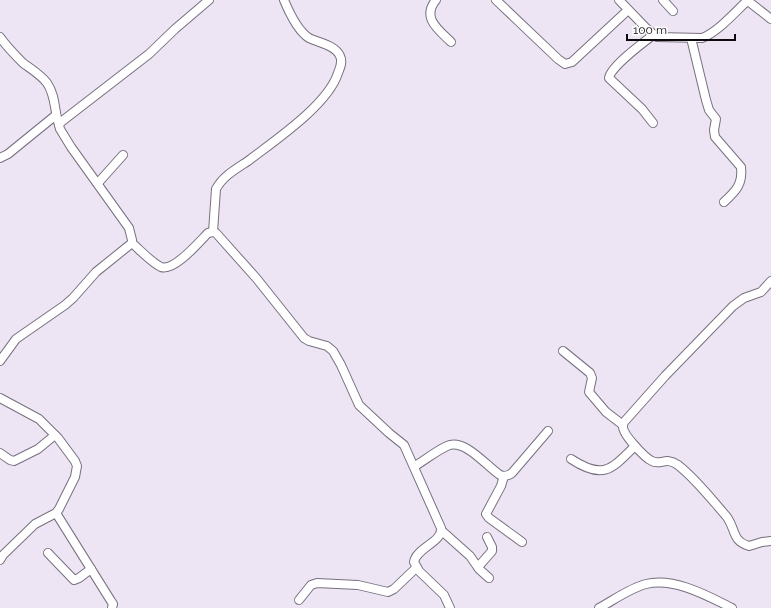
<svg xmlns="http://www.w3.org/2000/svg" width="771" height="608" font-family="Raleway,sans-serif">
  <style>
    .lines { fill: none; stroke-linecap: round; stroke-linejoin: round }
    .minor-casing { stroke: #78707e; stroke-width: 10 }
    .minor { stroke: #fff; stroke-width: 8 }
  </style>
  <rect width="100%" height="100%" fill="#ede4f4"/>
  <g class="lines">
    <g class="minor-casing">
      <g id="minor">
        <path d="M436,0C421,18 439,30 451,42"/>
        <path d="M496,0L558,59L565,64L572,62L628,10"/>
        <path d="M619,0L647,29L657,37L702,38C718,32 735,12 748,0"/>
        <path d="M663,0L673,11"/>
        <path d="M748,1L771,19"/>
        <path d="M0,37C7,47 15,55 23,63C31,69 41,75 47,83C56,96 54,111 59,125"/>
        <path d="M691,38L706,100L709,110L716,119L714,130L715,137L741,167C743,184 736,191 724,202"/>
        <path d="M653,123L642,109L609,78C611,66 643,43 653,35"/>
        <path d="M0,158L8,154L56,115"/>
        <path d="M98,183L123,155"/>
        <path d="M213,232L216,189C223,176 236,169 248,161C274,141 328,105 338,73C340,68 343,62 340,56C335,45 319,43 309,38C298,31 289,12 284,0"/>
        <path d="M132,243C140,250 152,263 161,267C174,272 199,242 208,233L213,232L216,233L257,279L304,338L309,341L327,346L333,351L341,365L359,405L389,433L404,445L441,528C443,542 416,548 414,562L419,571L444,595L450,608"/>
        <path d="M771,281L761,292L744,298L733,306L665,376L625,421C624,422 623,425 623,426C622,434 645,458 652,461C660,466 666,456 678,465C697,480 712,500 727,517C736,530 732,541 749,546L762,542L771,541"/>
        <path d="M563,351L590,373L592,378L589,392L606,412L623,425"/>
        <path d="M0,361L16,339L65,305L73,298L96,272L132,243V240L129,228L71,147L60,129L59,125L61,122L149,54L175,29L209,0"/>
        <path d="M0,398L39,419L58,438L75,461L77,466L75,477L59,509L56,513L35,524L3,555L0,560"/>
        <path d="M0,453L10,460L14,461L38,449L55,435"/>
        <path d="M571,459C603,480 611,470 635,446"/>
        <path d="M415,466C425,460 436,451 447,446C465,438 486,466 500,475C505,477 508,476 512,473L548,431"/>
        <path d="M504,476L501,486L486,514L489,518L522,542"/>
        <path d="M56,513L111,601L113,604L112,608"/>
        <path d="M442,531L470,556L479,569L489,578"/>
        <path d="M48,553L74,580L79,578L91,569"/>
        <path d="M478,567L492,551V547L487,537"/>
        <path d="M299,600L311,585L317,583L358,585L388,592L394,589L416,568"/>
        <path d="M599,608C614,600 630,588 646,584C674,577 708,596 732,608"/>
      </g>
    </g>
    <use href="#minor" class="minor"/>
  </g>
  <path d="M627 34v6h108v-6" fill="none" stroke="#0d0a0f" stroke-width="2"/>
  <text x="633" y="34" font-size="12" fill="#0d0a0f" stroke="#ffffff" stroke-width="3" paint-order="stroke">100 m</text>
</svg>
